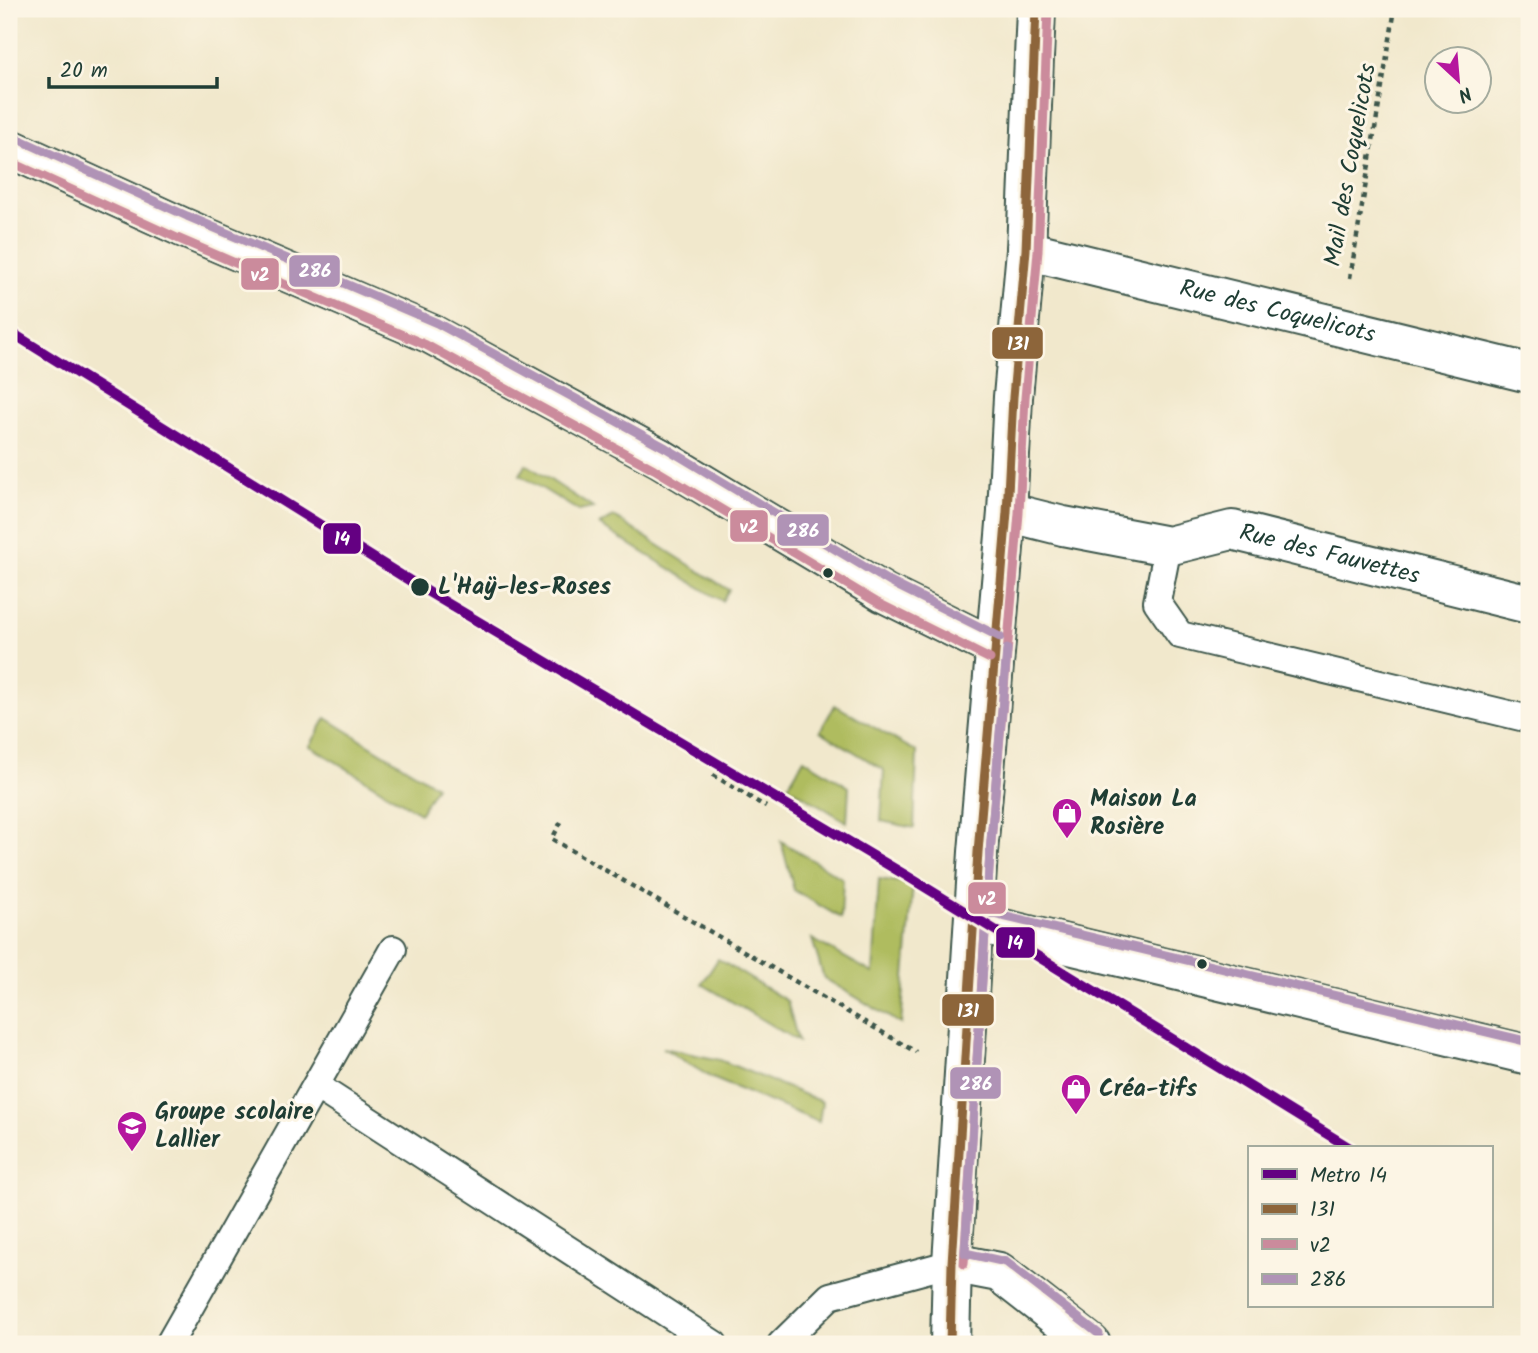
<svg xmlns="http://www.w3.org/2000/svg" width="1538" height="1353" font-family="Kalam,sans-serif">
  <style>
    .green { fill: #afbc5e; stroke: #677c49; stroke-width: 2 }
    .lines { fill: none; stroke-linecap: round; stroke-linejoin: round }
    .service-casing { stroke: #3e574b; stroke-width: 30 }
    .minor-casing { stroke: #3e574b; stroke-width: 42 }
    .tertiary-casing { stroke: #3e574b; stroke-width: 42 }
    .path { stroke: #3e574b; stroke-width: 4.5; stroke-dasharray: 5 5; stroke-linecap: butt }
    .service { stroke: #fff; stroke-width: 26 }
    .minor { stroke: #fff; stroke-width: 38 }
    .tertiary { stroke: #fff; stroke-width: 38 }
    .bus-1-casing { stroke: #fcf5e5; stroke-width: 14 }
    .bus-2-casing { stroke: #fcf5e5; stroke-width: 14 }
    .bus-3-casing { stroke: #fcf5e5; stroke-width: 14 }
    .bus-1 { stroke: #8d653a; stroke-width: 9 }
    .bus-2 { stroke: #cb8b9c; stroke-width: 9 }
    .bus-3 { stroke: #b093b6; stroke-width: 9 }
    .metro-1-casing { stroke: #fcf5e5; stroke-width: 16 }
    .metro-1 { stroke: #640082; stroke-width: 10 }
    .bus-dot { fill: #1f3d34; stroke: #fcf5e5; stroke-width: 2.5 }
    .labels { text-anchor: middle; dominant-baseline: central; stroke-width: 6; stroke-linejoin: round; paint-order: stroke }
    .street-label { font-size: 24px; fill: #1f3d34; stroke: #fcf5e5 }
    .stop-label { font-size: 24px; font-weight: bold; fill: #1f3d34; stroke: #fcf5e5; text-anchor: start }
    .poi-label { font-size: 24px; font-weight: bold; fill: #1f3d34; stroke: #fcf5e5; text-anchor: start }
    .line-badge { stroke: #fcf5e5; stroke-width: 2.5 }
    .badge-label { font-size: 19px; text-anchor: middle; font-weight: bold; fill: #fff }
  </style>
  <rect width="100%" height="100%" fill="#fcf5e5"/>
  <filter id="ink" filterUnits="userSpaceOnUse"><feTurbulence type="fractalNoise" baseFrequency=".0143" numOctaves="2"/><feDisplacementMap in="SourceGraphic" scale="14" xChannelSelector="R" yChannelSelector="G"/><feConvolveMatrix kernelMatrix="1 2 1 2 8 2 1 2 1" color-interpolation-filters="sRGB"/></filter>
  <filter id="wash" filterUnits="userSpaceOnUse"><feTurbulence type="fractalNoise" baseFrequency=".00686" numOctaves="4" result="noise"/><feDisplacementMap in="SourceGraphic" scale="28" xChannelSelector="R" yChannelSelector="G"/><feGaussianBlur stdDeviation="1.57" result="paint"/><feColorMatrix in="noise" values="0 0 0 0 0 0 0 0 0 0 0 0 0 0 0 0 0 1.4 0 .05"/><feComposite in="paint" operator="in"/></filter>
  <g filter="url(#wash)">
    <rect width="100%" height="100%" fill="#f1e8cc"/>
    <g class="green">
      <path d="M526,464L593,508L579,511L520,475Z"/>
      <path d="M614,517L729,590L722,601L599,525Z"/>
      <path d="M835,705L917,752L914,828L881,821L884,770L820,731Z"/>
      <path d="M326,718L436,786L420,813L310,746Z"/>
      <path d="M804,759L849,787L847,822L788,786Z"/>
      <path d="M781,841L843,879L841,918L794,890Z"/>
      <path d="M879,879L913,884L901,1024L824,978L812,939L873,973Z"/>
      <path d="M718,959L787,1001L798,1041L702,984Z"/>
      <path d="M663,1048L720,1060L822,1102L819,1122L712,1078Z"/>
    </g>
  </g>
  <g filter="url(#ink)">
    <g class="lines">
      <g class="service-casing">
        <g id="service">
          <path d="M1168,546L1157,602L1180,635L1529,719"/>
          <path d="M316,1086L714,1344"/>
          <path d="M169,1344L393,949"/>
          <path d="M781,1344L830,1296L952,1263"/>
        </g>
      </g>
      <g class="minor-casing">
        <g id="minor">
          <path d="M9,148L182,227L431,334L660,458L884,593L995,648"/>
          <path id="s1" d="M1026,250L1529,373"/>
          <path id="s2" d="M1007,512L1063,526L1168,546L1232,530L1529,604"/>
          <path d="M974,922L1529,1055"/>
          <path d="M952,1263L999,1272L1091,1344"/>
        </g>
      </g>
      <g class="tertiary-casing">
        <path id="tertiary" d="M950,1344L952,1263L978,852L1007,512L1013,397L1026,250L1036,9"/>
      </g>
      <g class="path">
        <path d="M1350,278L1395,9"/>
        <path d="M713,775L766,807"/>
        <path d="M561,822L552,839L916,1052"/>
      </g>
      <use href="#service" class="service"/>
      <use href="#minor" class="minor"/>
      <use href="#tertiary" class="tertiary"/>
      <g class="bus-1-casing">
        <path id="bus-1" d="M950,1344L952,1263L978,852L1007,512L1013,397L1026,250L1036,9"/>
      </g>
      <g class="bus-2-casing">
        <g id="bus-2">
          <path d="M9,161L177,238L426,345L654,469L878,603L990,659"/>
          <path d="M964,1264L990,853L1019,513L1025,398L1038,251L1048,10"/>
        </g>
      </g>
      <g class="bus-3-casing">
        <g id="bus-3">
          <path d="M14,137L187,216L437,323L666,448L890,582L1000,637"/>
          <path d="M1007,649L990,853L965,1253L1006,1262L1099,1334"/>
          <path d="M977,910L1529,1042"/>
        </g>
      </g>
      <use href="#bus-1" class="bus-1"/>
      <use href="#bus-2" class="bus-2"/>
      <use href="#bus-3" class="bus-3"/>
      <g class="metro-1-casing">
        <path id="metro-1" d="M9,331L420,587L907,876L1350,1148"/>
      </g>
      <use href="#metro-1" class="metro-1"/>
    </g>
  </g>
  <defs>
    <g id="shop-pin" transform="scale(1.575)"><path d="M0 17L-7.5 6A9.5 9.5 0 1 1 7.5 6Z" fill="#b5179e" stroke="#fcf5e5"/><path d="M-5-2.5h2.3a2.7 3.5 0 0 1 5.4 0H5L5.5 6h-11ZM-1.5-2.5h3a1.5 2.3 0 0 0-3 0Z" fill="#fff"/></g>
    <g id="school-pin" transform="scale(1.575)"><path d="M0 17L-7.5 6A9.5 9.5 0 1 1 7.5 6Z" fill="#b5179e" stroke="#fcf5e5"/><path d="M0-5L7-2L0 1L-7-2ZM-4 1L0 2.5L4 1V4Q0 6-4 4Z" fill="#fff"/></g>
  </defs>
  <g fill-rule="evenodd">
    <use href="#shop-pin" x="1067" y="813"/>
    <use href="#shop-pin" x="1076" y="1089"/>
    <use href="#school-pin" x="132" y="1126"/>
  </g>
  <g class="bus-dot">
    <circle cx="828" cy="573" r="6"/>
    <circle cx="420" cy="587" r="10"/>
    <circle cx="1202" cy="964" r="6"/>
  </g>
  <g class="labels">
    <g class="street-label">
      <text transform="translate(1351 165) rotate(-80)">Mail des Coquelicots</text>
      <text stroke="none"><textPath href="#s1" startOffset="259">Rue des Coquelicots</textPath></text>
      <text stroke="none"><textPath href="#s2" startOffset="331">Rue des Fauvettes</textPath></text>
    </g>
    <g class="stop-label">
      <text x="438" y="587">L'Haÿ-les-Roses</text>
    </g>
    <g class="poi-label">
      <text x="1090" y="799">Maison La<tspan x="1090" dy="28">Rosière</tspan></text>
      <text x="1099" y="1089">Créa-tifs</text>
      <text x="155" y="1112">Groupe scolaire<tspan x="155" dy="28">Lallier</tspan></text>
    </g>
  </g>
  <g class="line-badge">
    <rect x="288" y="254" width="53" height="34" rx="7" fill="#b093b6"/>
    <rect x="240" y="257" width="40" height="34" rx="7" fill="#cb8b9c"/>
    <rect x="991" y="326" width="53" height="34" rx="7" fill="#8d653a"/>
    <rect x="729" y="509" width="40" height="34" rx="7" fill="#cb8b9c"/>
    <rect x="776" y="513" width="54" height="34" rx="7" fill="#b093b6"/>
    <rect x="322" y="522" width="40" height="33" rx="7" fill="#640082"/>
    <rect x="967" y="881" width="40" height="34" rx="7" fill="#cb8b9c"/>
    <rect x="995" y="926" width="41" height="33" rx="7" fill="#640082"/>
    <rect x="941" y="993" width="54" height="34" rx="7" fill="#8d653a"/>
    <rect x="949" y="1066" width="53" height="34" rx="7" fill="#b093b6"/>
  </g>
  <g class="badge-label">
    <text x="315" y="277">286</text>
    <text x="260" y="281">v2</text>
    <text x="1018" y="350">131</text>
    <text x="749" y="533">v2</text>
    <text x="803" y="537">286</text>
    <text x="342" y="545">14</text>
    <text x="987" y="905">v2</text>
    <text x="1015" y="949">14</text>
    <text x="968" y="1017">131</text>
    <text x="976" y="1090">286</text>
  </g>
  <rect width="1538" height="1353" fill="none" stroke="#fcf5e5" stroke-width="35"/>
  <rect x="1248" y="1146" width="245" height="161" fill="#fcf5e5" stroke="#a4ab9e" stroke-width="2"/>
  <rect x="1262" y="1169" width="35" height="10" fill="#640082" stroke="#a4ab9e" stroke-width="2"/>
  <text x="1310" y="1182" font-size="21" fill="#1f3d34">Metro 14</text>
  <rect x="1262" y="1204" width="35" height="10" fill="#8d653a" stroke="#a4ab9e" stroke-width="2"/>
  <text x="1310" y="1216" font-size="21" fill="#1f3d34">131</text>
  <rect x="1262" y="1239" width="35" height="10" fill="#cb8b9c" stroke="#a4ab9e" stroke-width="2"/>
  <text x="1310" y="1252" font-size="21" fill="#1f3d34">v2</text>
  <rect x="1262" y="1274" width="35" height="10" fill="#b093b6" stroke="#a4ab9e" stroke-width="2"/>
  <text x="1310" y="1286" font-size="21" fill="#1f3d34">286</text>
  <g transform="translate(1458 80) rotate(154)"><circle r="33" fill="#fcf5e5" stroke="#a4ab9e" stroke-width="2"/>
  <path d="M0-5L12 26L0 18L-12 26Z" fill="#b5179e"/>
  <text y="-10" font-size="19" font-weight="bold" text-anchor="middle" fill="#1f3d34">N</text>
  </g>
  <path d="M49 77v10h168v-10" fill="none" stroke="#1f3d34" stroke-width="3.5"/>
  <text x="60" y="77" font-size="21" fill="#1f3d34" stroke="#fcf5e5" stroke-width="5" paint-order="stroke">20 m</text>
</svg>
